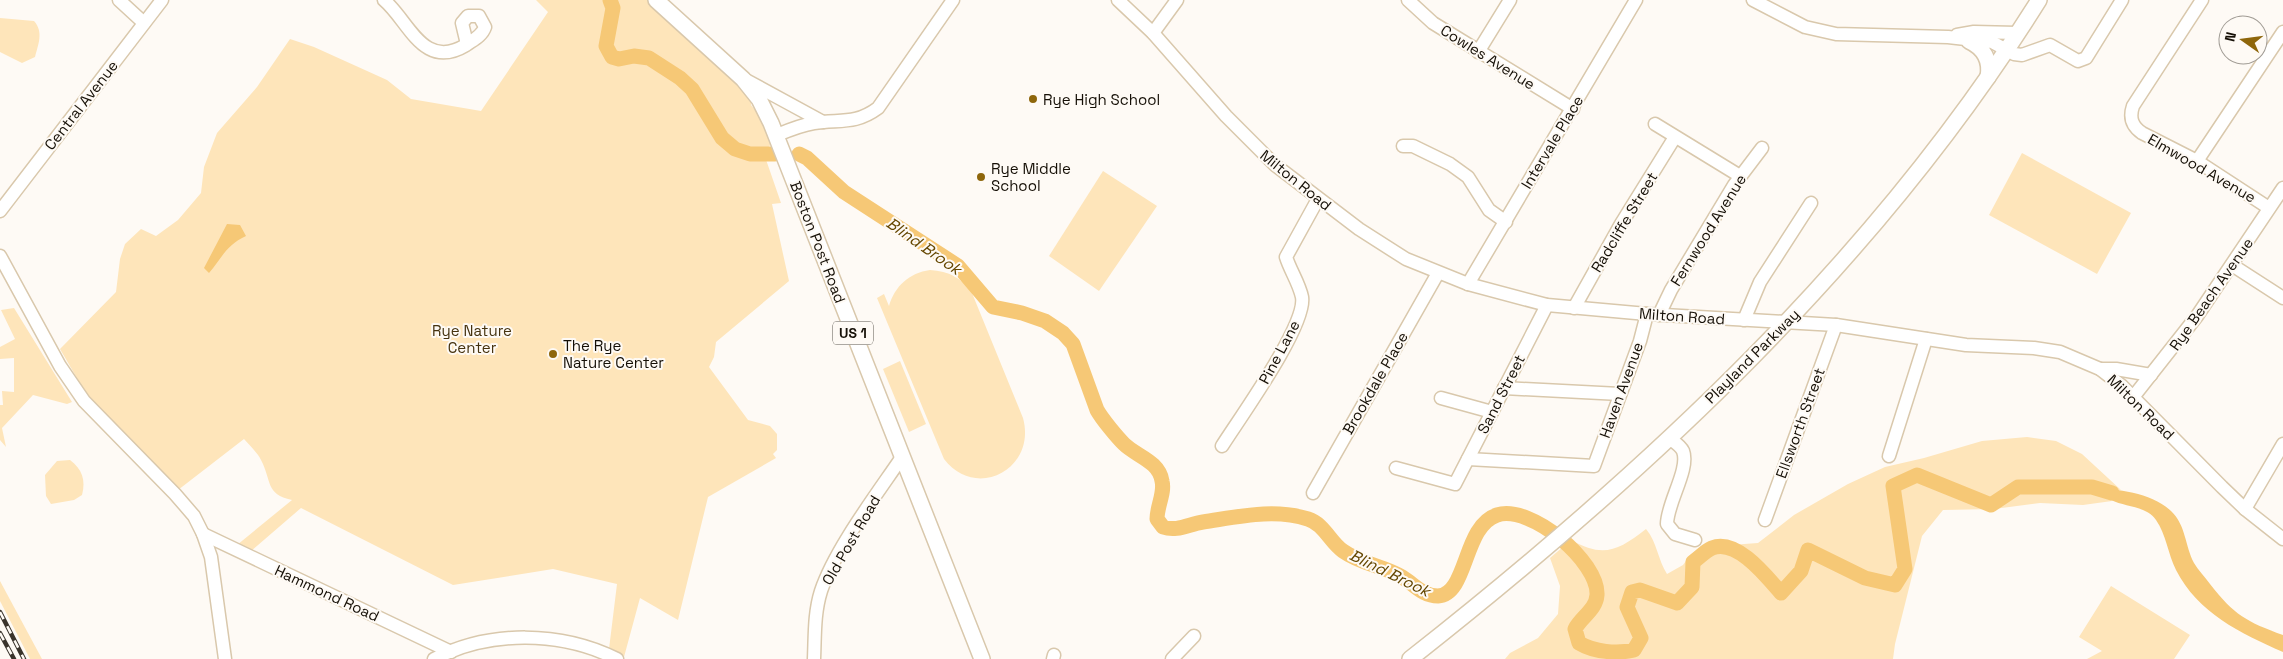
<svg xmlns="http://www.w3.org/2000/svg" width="2283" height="659" font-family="'Space Grotesk',sans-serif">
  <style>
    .green { fill: #fee5ba }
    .water { fill: #f6c876 }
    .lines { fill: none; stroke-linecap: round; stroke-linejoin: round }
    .river { stroke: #f6c876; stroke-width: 15 }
    .minor-casing { stroke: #d9c8ac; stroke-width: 15 }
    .major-casing { stroke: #d9c8ac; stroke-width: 18 }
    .minor { stroke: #fff; stroke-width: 12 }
    .major { stroke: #fff; stroke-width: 15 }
    .rail-casing { stroke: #3a342c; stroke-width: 4.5 }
    .rail { stroke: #fefaf5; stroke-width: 2.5; stroke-dasharray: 8; stroke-linecap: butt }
    .poi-dot { fill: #8e660b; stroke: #fefaf5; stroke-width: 2 }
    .labels { text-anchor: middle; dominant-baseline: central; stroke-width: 4; stroke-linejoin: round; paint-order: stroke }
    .shield { fill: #fefaf5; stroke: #5b564e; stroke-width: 1 }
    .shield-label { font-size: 14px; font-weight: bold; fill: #150f06 }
    .street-label { font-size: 15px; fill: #150f06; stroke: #fefaf5 }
    .poi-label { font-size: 15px; fill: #150f06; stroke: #fefaf5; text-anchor: start }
    .park-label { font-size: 15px; fill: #46330f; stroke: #fefaf5 }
    .water-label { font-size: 16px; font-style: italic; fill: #654701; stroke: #fefaf5 }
  </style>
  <rect width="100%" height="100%" fill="#fefaf5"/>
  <g class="green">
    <path d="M536,0H648L729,73L752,99L751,105L760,116L771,144L768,148H762L781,203L772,204L789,281L716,342L714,357L709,367L748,420L770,426L777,434V450L773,454L776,458L708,497L678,620L640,598L624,657L609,649L617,584L553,569L453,585L301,508L250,552L237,545L292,500C265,494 272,481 261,460C257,452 249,445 244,439L178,490L95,409L60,349L116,292L120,259L125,244L141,229L156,236L178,220L201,193L204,167L217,133L257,87L290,39L314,47L387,80L411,99L481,111L548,12Z"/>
    <path d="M0,18L34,21C44,32 38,45 35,57L22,63L0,52Z"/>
    <path d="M2022,153L2131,213L2097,274L1989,215Z"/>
    <path d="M1103,171L1157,206L1099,291L1049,256Z"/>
    <path d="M930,270C949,271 962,278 972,293L1023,418C1037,469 976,501 944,459L877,298L884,294L889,306C895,286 909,273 930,270Z"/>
    <path d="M14,308L72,402L67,404L33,395L2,428L6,447L0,440V405H3L2,391L14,392V358L0,359V347L15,339L1,310Z"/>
    <path d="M900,361L926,424L909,432L883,369Z"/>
    <path d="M2027,437L2056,441L2082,454L2121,490L2094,487L2112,501L2083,505L2040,503L1994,509L1943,510L1922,536L1895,644L1893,659H1505L1510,653L1538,638L1558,614L1560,586L1550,558L1571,540C1603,558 1618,551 1646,529C1657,542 1658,560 1667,574L1683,565L1691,554L1702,547L1758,543L1794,515L1848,484L1885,467L1924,458L1982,441Z"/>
    <path d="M70,460C82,469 86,480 82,495L74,500L51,504L46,496L45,475L57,461Z"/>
    <path d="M0,581L42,659H30L0,601Z"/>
    <path d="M2111,586L2190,635L2174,659H2087L2102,651L2079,637Z"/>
  </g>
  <g class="water">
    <path d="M227,224L240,225L246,236C225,246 223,257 209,273L204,268Z"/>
    <path d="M2092,487C2118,490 2151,492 2171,511C2186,525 2185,546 2194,563C2198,570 2205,577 2210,584C2234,615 2247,622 2283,635V652C2240,633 2198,613 2176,570C2168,554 2166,534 2156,520C2147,506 2125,507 2111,500C2105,497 2098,491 2092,487Z"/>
  </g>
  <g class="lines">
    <g class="river">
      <path d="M610,0L613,8L606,46L612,57L619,59L634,56L649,58L680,78L692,89L722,138L735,149L750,154H775"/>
      <path d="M799,154L807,158L844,192L958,266L993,307L1022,313L1045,321L1063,333L1073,344L1097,410C1102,419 1117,437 1124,444C1136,456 1159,461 1162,481C1165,493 1157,506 1157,519L1163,527C1177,532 1189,524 1203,522C1237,517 1274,508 1308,519C1324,524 1330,542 1343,551C1361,564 1384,566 1402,577C1414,584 1422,596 1438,596C1468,594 1463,526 1497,515C1531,504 1599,562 1597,595C1596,610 1581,617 1575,629L1579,643C1594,652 1617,654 1634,650L1641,638L1627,607L1632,592L1640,590L1677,603L1692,587L1693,562C1699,558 1705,551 1712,548C1737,538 1767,577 1781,593L1801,571L1808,550L1865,578L1895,585L1905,569L1893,486L1917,475L1991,505L2018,487H2092L2112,493"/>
    </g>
    <g class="minor-casing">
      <g id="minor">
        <path d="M119,0L144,23"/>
        <path d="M384,0C409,21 423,71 466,45C473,40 482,36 485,27L479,16H468L462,23L467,44"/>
        <path d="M1118,0L1153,33L1226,116L1275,165L1359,229L1406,259L1468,284L1547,305L1647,314L1836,325L1966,345L2034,348L2060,352L2100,369L2122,386L2222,487L2245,509L2283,539"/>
        <path d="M1408,0L1433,23L1573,109"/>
        <path d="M1753,0L1805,27L1836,34L1948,37L1992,42L2014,54L2022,55L2050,45L2078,61L2086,58L2122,0"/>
        <path d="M2202,0L2133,106C2129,118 2132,126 2142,133L2197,161L2269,208"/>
        <path d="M1153,33L1177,0"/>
        <path d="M1957,35L1974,32L2017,33"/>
        <path d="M1478,52L1510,0"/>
        <path d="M744,79L823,122"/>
        <path d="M1655,124L1740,176"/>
        <path d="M777,135C789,130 801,125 814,123C840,119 855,125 878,108L953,0"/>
        <path d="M1403,146H1413L1450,164L1468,177L1489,210L1506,222"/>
        <path d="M2197,161L2283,32"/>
        <path d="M0,211L162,0"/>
        <path d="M0,256L60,366L84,401L175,494L194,516L203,534L211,557L225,659"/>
        <path d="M2232,265L2283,298"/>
        <path d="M1468,284L1636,0"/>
        <path d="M1574,308L1621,224L1675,137"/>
        <path d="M1659,315L1671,290L1734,185L1762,148"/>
        <path d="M1744,320L1760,282L1811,203"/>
        <path d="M2100,369H2116L2151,375"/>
        <path d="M1504,388L1620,394"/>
        <path d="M2134,396L2197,316L2283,188"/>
        <path d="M1441,398L1492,412"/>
        <path d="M1669,438C1674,442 1680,445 1683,451C1690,469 1667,503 1667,524L1675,534L1695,540"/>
        <path d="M1222,446C1239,419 1307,325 1302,297C1299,283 1290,270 1286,257L1318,199"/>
        <path d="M1889,456L1926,339"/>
        <path d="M1468,459L1594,466L1640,341L1647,314"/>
        <path d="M1396,468L1455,484L1547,305"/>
        <path d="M1313,493L1438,273"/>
        <path d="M2245,509L2283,444"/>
        <path d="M1765,520L1836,325"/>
        <path d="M203,534L451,652"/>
        <path d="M434,659C490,630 561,631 617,659"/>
        <path d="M814,659C815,636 814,613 821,591C835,549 877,494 902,457"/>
        <path d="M1053,659L1054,655"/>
        <path d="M1172,659L1194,636"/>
      </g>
    </g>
    <g class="major-casing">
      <g id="major">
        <path d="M656,0L743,79L759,99L771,123L982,659"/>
        <path d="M1969,41C1984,48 1991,61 1988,77"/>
        <path d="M1410,659C1649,471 1877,259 2039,0"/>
      </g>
    </g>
    <use href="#minor" class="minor"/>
    <use href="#major" class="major"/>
    <g class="rail-casing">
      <g id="rail">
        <path d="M0,612L24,659"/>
        <path d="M0,633L14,659"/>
      </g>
    </g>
    <use href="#rail" class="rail"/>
  </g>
  <g class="poi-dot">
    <circle cx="1033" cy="99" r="5"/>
    <circle cx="981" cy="177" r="5"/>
    <circle cx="553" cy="354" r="5"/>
  </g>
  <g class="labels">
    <rect class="shield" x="833" y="321.5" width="40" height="23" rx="4"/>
    <g class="shield-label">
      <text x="853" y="333">US 1</text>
    </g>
    <g class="street-label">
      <text transform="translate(1488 57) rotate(32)">Cowles Avenue</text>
      <text transform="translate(81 105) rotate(-52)">Central Avenue</text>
      <text transform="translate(1552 142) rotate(-59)">Intervale Place</text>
      <text transform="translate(2202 168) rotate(30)">Elmwood Avenue</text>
      <text transform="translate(1296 180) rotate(39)">Milton Road</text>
      <text transform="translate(1624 222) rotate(-59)">Radcliffe Street</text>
      <text transform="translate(1708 230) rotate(-58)">Fernwood Avenue</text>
      <text transform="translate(818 242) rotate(69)">Boston Post Road</text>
      <text transform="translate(2211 294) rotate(-55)">Rye Beach Avenue</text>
      <text transform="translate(1682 316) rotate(4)">Milton Road</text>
      <text transform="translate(1279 352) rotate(-62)">Pine Lane</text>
      <text transform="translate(1752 356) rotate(-45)">Playland Parkway</text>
      <text transform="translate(1375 383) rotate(-60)">Brookdale Place</text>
      <text transform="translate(1621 390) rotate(-70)">Haven Avenue</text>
      <text transform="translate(1501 394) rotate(-63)">Sand Street</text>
      <text transform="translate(2141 407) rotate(44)">Milton Road</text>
      <text transform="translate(1800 423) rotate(-70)">Ellsworth Street</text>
      <text transform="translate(851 540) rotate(-60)">Old Post Road</text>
      <text transform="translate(327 593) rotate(25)">Hammond Road</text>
    </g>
    <g class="poi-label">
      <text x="1043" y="99">Rye High School</text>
      <text x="991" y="168">Rye Middle<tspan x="991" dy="17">School</tspan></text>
      <text x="563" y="345">The Rye<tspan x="563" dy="17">Nature Center</tspan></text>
    </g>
    <g class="park-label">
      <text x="472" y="330">Rye Nature<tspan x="472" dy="17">Center</tspan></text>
    </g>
    <g class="water-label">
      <text transform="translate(924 246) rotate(35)">Blind Brook</text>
      <text transform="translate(1390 573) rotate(26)">Blind Brook</text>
    </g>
  </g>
  <g transform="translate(2243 40) rotate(284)"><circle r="24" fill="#fefaf5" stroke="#a19c95"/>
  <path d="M0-4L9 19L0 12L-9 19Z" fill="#8e660b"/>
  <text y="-8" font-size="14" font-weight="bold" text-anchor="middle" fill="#150f06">N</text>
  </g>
</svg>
